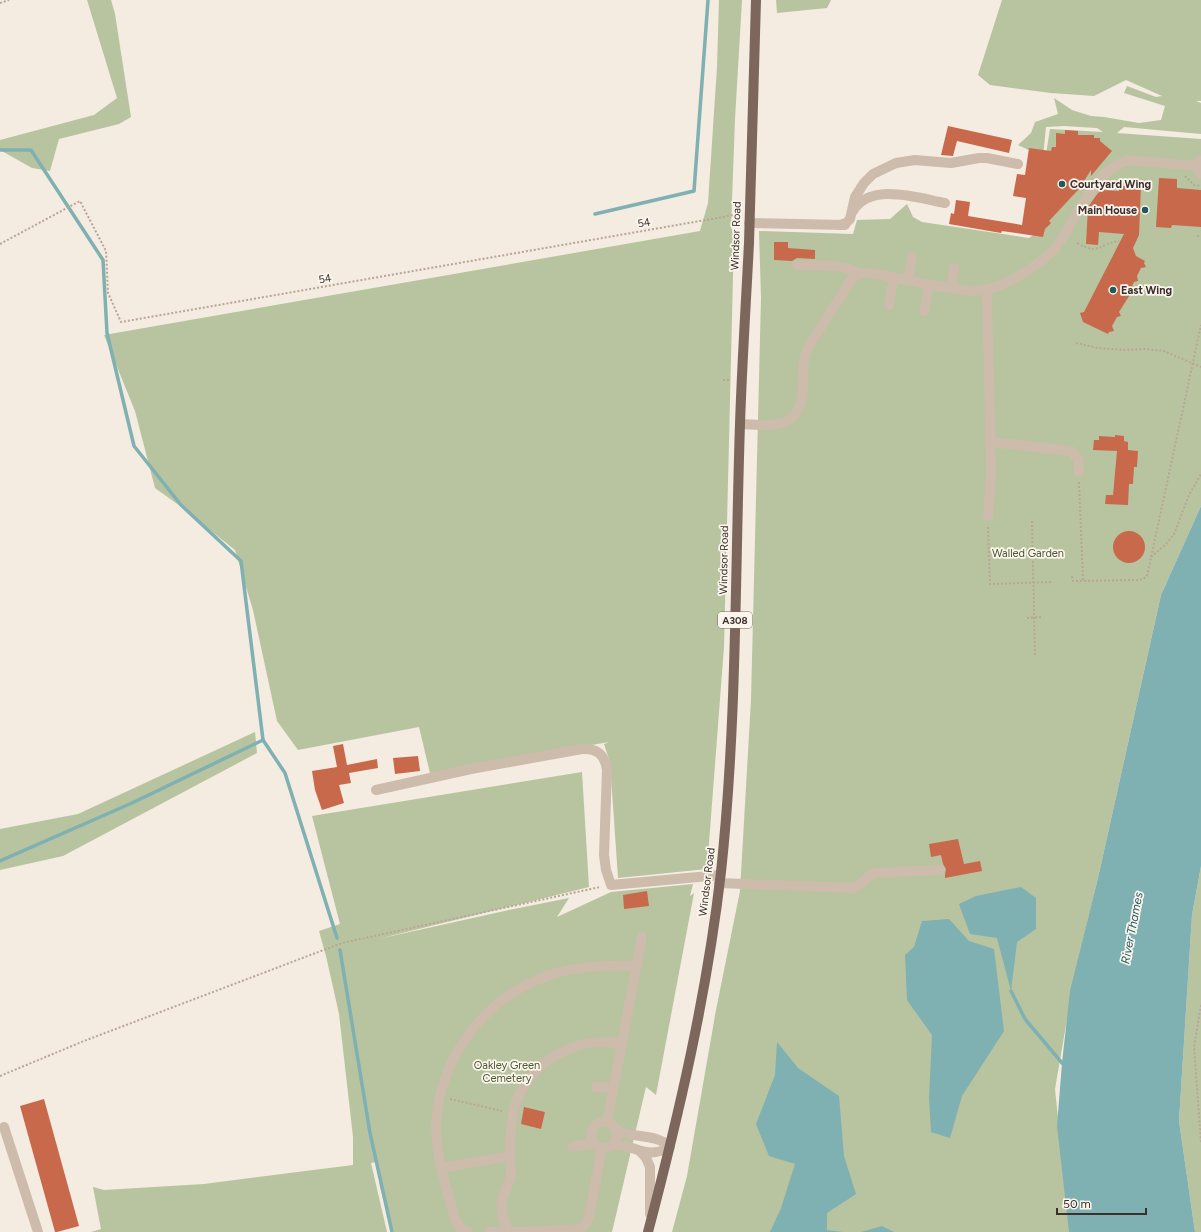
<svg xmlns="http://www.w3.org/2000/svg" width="1201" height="1232" font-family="Figtree,sans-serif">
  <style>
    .green { fill: #b8c4a0 }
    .water { fill: #7fb0b2 }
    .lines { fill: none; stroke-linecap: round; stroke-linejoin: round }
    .stream { stroke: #7fb0b2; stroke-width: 3.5 }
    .building { fill: #c8694b }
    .path { stroke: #b9a596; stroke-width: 2; stroke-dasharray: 2 2; stroke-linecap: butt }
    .minor { stroke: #cdbbac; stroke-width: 10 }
    .major { stroke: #7d675c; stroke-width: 10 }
    .poi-dot { fill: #1f5a5e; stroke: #fbf5ee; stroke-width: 1.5 }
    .labels { text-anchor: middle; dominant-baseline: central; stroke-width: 3.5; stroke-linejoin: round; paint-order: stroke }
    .shield { fill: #fbf5ee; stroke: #756b66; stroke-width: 1 }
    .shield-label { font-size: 10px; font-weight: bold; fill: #3b302b }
    .poi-label { font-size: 11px; font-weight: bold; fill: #3b302b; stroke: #fbf5ee; text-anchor: start }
    .street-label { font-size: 11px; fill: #3b302b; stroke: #fbf5ee }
    .park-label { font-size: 11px; fill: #4a5a2e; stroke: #fbf5ee }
    .water-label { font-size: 12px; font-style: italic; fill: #1f5a5e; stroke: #fbf5ee }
  </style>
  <rect width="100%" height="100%" fill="#f4ebe1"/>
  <g class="green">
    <path d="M87,0H111L115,14L131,117L119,124L59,139L50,171L32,168L0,150V140L94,115L117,98Z"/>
    <path d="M719,0H742L735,119L731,227L734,235L724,647L707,869L618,878L610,762L604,744L609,742L430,773L419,727L298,750L277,721L253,610L235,550L180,506L155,488L135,411L104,335L700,231L708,203L717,67Z"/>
    <path d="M776,0H831L827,8L777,13Z"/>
    <path d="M1002,0H1201V101H1196L1201,103V134L1124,127L1117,133L1201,139V506L1161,595L1098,878L1075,973L1055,1089L1070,1232H672L687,1176L716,1010L740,891L751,700L761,298L759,231L853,234L857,220L890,219L907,204L913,217L922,222L1029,238L1033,235L1050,129L1103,132L1097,128L1064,126L1046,127L1043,157L1018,145L1031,133L1035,122L1058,114L1054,98L1072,110L1091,116L1104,117L1139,123L1161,120L1165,106L1124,93L1127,86L1156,97L1162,96L1126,80L1094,96L1051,93L990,85L978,75Z"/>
    <path d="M255,732L257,753L63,856L0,870V829L78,814Z"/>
    <path d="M582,772L589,887L378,939L509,910L569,898L557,917L611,892L693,884L690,896L694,893L656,1095L646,1087L612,1232H393L380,1187L377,1162L371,1163L387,1232H91L101,1229L93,1187L104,1190L204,1184L353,1165V1137L339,1014L326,956L319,931L340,924L312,816Z"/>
    <path d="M1201,866V1232H1195L1179,1121L1192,915Z"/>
  </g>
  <g class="water">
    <path d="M1201,506V866L1192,915L1179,1121L1195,1232H1069L1057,1126L1062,1063L1070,991L1098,878L1161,595Z"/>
    <path d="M1021,887L1036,898V929L1017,942L1011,991L997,938L970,934L959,904L976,896Z"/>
    <path d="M949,919L969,941L994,949L1004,1031L962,1096L950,1138L931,1132L929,1098L932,1035L907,1000L905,955L914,947L922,921Z"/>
    <path d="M777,1042L798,1068L839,1096L844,1156L856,1194L827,1213V1230L843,1232H770L781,1208L795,1164L769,1156L756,1124L775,1075Z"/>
    <path d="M882,1226L894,1232H861Z"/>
  </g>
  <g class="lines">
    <g class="stream">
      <path d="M0,150H31L103,260L107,333L134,446L181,505L241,561L263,740"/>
      <path d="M595,214L694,191L708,0"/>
      <path d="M0,861L132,803L263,740L285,773L337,938"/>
      <path d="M340,950L370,1133L392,1232"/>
      <path d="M1011,991L1025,1019L1062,1063"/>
    </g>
  </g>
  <g class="building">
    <path d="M948,126L1012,140L1009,153L957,141L953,156L941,155Z"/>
    <path d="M1065,130L1078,131V135H1094V138H1100V141L1112,151L1091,176V170L1079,189L1049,221L1051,223L1045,229L1043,237L1002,231L1001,233L949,224L951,213L954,214L956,200L970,202L968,216L1022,225L1026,198L1013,196L1017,174L1025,175L1029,148L1051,151L1052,147H1056V133L1065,134Z"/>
    <path d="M1159,178L1177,179V188L1201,190V227L1172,225L1171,228L1156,227Z"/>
    <path d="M1126,185L1141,186L1139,235L1133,248L1136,256L1145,261L1144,263L1146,267L1141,268L1137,276L1138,281L1134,282L1130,291L1131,293L1119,312L1121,316L1117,317L1112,326L1114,331L1109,332L1108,334L1083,322L1080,313L1084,312L1124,234L1099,232L1098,245L1086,244L1088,207L1098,193L1102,190L1119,191V186H1126Z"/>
    <path d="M774,242H788V248L815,250V259L797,258L792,261L774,260Z"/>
    <path d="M1115,435L1124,436V441L1128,442V450L1138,451L1137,467H1134L1133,484H1129L1128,505L1105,504L1106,495H1113L1117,451L1093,450L1094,440H1099V436L1115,437Z"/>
    <circle cx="1129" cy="547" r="16"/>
    <path d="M343,744L347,765L377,759L378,768L349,773L351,783L339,785L344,803L322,810L315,790L312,771L337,767L333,746Z"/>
    <path d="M418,756L420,771L395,774L393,758Z"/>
    <path d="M958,839L964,864L980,861L982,871L945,878V874L946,869L943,864L941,855L931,857L929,844Z"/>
    <path d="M647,891L649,906L624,909L623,895Z"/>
    <path d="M44,1099L79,1226L57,1232H55L20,1106Z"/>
    <path d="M524,1107L545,1112L541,1129L521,1124Z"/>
  </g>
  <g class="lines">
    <g class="path">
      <path d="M0,3L9,0"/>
      <path d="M1185,176L1194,185L1201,186"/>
      <path d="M1197,236H1201"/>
      <path d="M1077,243C1100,256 1098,244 1119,241"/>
      <path d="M0,244L80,201L106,251L108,293L121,322L740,214"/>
      <path d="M1076,343L1098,348L1124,350L1144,349L1164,351L1201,367"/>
      <path d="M723,380H729"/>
      <path d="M1079,482L1083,580"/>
      <path d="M1032,521L1035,657"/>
      <path d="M988,527L990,584L1051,582"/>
      <path d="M1007,553L1064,551"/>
      <path d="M1151,557L1166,544L1174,534L1189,495L1201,474"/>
      <path d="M1072,576L1073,581L1137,580L1143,579L1147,576L1201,325"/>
      <path d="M1027,618L1041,617"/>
      <path d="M1201,1005L1194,1047L1201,1142"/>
      <path d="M0,1076L84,1041L342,943L600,887"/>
      <path d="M450,1099L502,1111"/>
    </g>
    <g class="minor">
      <path d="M1201,160C1196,164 1196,170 1201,174"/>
      <path d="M853,211C870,182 918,198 945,203"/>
      <path d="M749,223L845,225"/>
      <path d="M840,225L846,223L850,219L855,197L864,183L873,174L896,163L915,160L951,163L979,158H987L1018,164"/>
      <path d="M797,265C814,266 846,263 860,274"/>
      <path d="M908,280L912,257"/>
      <path d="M951,288L954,268"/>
      <path d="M987,289L991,476L988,516"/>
      <path d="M889,305L894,277"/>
      <path d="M924,311L929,285"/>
      <path d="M740,424C773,426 803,430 803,386C803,376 802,363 806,353C809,344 816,335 821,327C831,311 841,296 851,280C857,274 863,272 872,273C898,278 925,285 952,288C962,290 973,292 983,290C1005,287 1037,266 1054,250C1075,224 1094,167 1130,160L1197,166"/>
      <path d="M990,442L1071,451L1078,459L1079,472"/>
      <path d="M376,790L471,769L582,749C597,748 605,755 607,770L604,855L606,870L611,885L720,875"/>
      <path d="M719,883L854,888C862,885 867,876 875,873L940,870"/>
      <path d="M596,1087L613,1088"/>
      <circle cx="604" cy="1135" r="13"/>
      <path d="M607,1122L642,937"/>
      <path d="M4,1127L38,1232"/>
      <path d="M611,1146C633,1141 643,1162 670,1147C656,1133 634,1139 617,1130"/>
      <path d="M572,1147L594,1143"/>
      <path d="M640,1151L646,1158L650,1167V1214"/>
      <path d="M442,1168L510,1156"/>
      <path d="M468,1232L462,1229L456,1222C448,1192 436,1160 436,1128C437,1061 484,998 547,976C576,966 606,965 637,966"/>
      <path d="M489,1232H525L578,1229C585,1227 587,1223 589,1216L602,1148"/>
      <path d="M508,1232C504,1219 498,1207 504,1194C507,1187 510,1182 511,1174C511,1168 510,1162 510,1156C510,1142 510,1127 513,1113C524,1065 573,1034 622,1044"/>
    </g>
    <path class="major" d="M648,1232C679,1114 707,994 721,872C737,723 735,573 740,424C742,363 746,303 749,243C752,162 753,81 756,0"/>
  </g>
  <g class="poi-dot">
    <circle cx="1062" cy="184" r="4"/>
    <circle cx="1145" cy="210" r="4"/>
    <circle cx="1113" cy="290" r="4"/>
  </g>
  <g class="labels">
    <rect class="shield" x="718" y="612" width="34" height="16" rx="3"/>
    <g class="shield-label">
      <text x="735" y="620">A308</text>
    </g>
    <g class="poi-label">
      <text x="1070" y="184">Courtyard Wing</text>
      <text x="1137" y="210" text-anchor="end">Main House</text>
      <text x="1121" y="290">East Wing</text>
    </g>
    <g class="street-label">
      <text transform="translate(644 223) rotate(-10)">54</text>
      <text transform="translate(736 236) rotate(-88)">Windsor Road</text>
      <text transform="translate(325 279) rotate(-10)">54</text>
      <text transform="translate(724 560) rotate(-89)">Windsor Road</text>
      <text transform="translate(707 882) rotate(-83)">Windsor Road</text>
    </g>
    <g class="park-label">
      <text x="1028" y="553">Walled Garden</text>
      <text x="507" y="1065">Oakley Green<tspan x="507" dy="13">Cemetery</tspan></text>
    </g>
    <g class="water-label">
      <text transform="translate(1132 928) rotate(-79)">River Thames</text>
    </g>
  </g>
  <path d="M1057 1208v6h89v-6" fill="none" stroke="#3b302b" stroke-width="2"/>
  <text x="1063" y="1208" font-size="12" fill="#3b302b" stroke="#fbf5ee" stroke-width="3" paint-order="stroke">50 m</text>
</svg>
